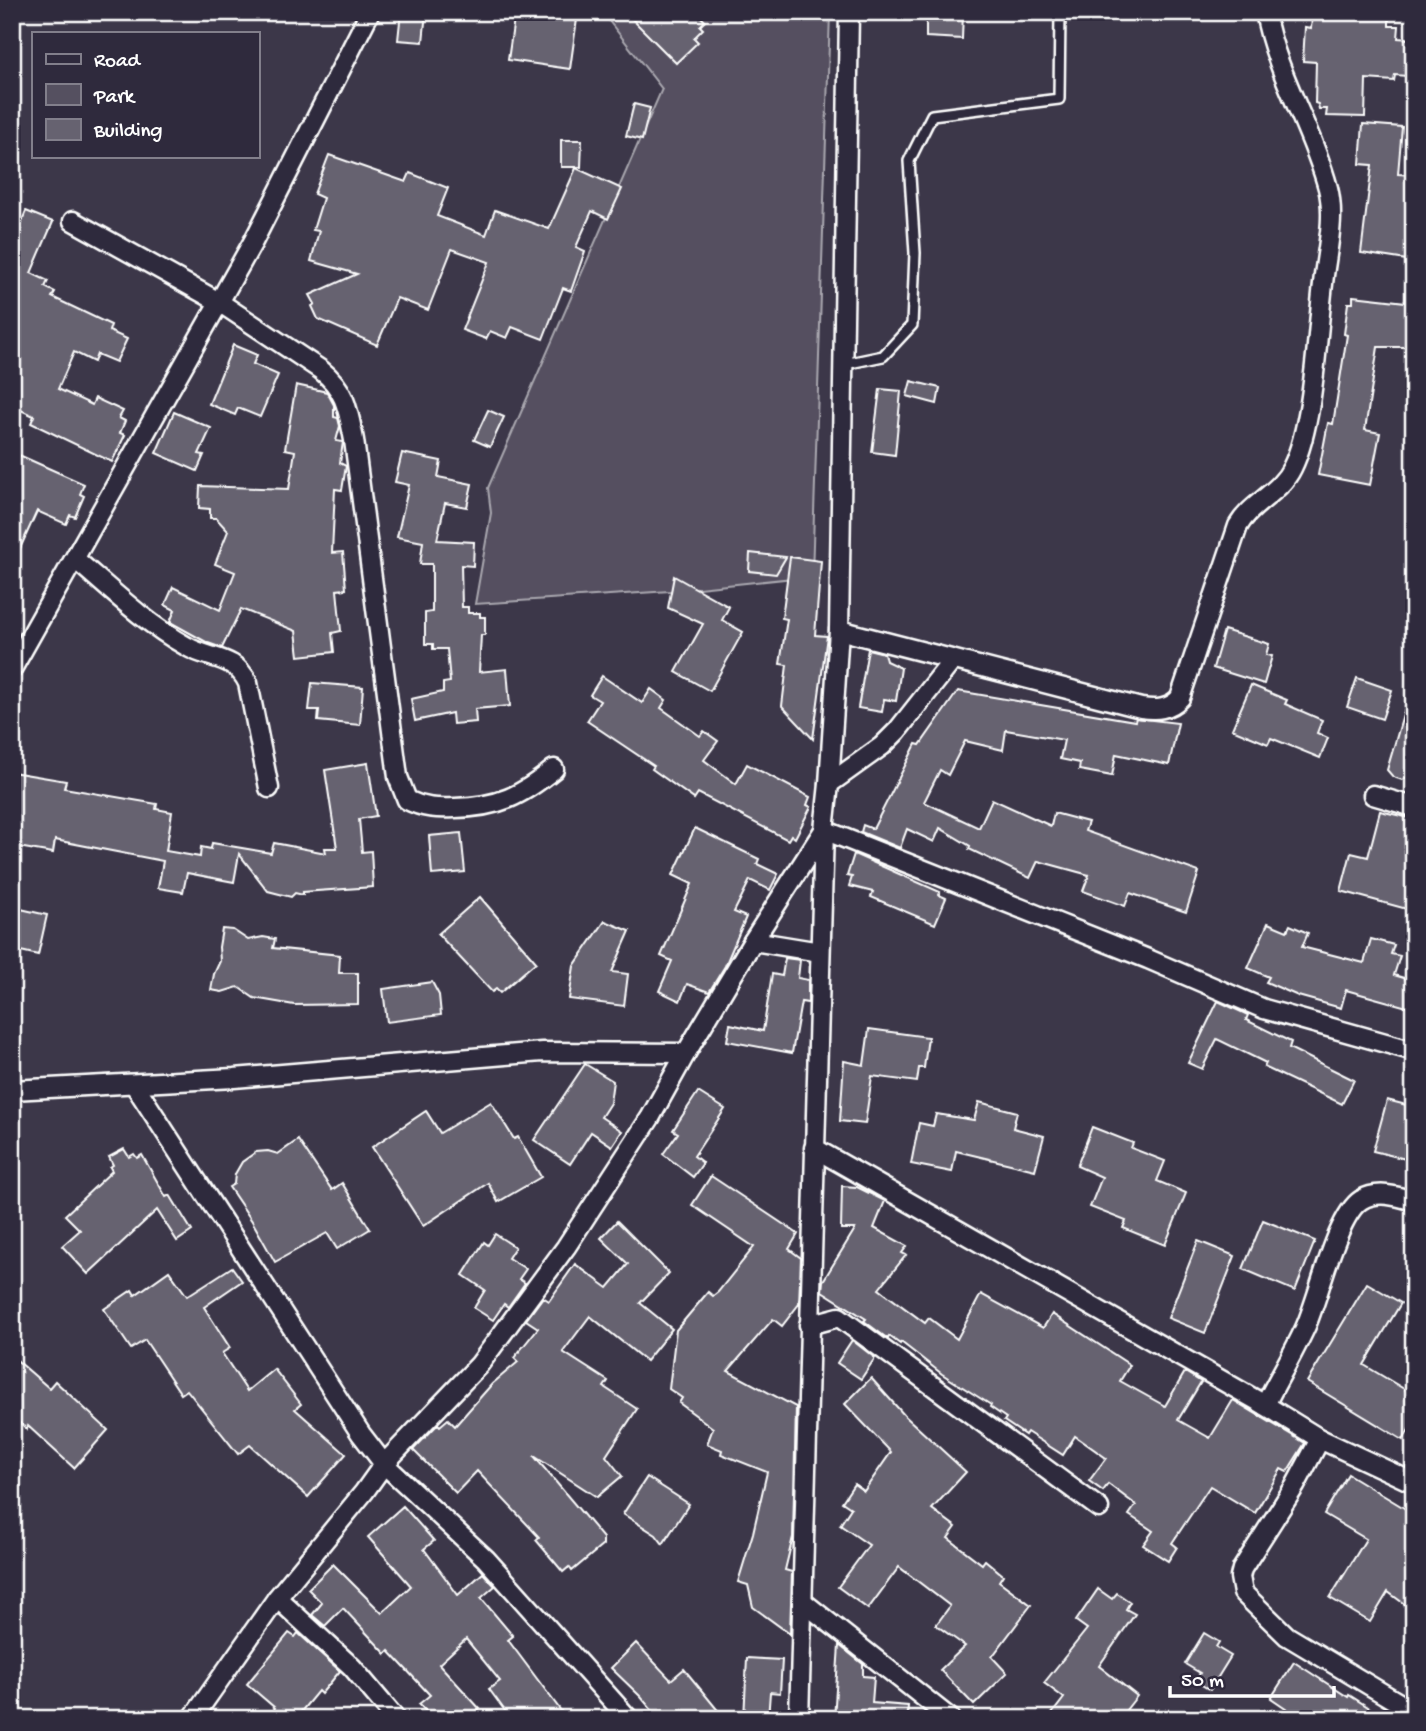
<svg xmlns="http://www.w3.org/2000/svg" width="1426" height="1731" font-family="'Gochi Hand',sans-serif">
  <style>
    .green { fill: #555060; stroke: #aaa8b0; stroke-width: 2 }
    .building { fill: #666270; stroke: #fff; stroke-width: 2 }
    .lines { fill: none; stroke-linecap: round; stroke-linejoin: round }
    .service-casing { stroke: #fff; stroke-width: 14 }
    .minor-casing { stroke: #fff; stroke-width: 23 }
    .service { stroke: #2f2a3d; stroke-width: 9 }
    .minor { stroke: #2f2a3d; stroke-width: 18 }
  </style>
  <rect width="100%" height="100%" fill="#3c3749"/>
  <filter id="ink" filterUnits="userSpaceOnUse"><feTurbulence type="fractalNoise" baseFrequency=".0143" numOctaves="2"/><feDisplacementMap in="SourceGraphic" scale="14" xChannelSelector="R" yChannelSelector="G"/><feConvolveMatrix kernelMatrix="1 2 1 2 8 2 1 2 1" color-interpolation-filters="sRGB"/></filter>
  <g filter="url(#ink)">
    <path class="green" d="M602,12H830L812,576L670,591L475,604L491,513L488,488L662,89Z"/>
    <g class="building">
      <path d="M401,12H426L423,42L398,40Z"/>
      <path d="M515,12H578L570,69L508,60Z"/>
      <path d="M625,12H696L705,21L700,26L703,29L694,38L698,42L676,63Z"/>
      <path d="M926,12H963L962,39L926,37Z"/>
      <path d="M1320,12L1389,18V26H1399L1398,38L1410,39L1407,76L1395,75L1394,81L1366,79L1365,117L1326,116L1327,109H1319L1318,104L1315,103L1316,62L1303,61L1305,27L1311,28L1312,19L1320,20Z"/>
      <path d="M634,104L650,108L642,140L626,136Z"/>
      <path d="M1363,124L1402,127L1398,174L1414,175V209L1407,260L1361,253L1372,165L1360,164Z"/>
      <path d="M561,140H582L581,167H561Z"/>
      <path d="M329,155L406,182L410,173L448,188L437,216L486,235L495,210L549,229L576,168L622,189L608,219L592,211L576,247L585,251L571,291L563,288L543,339L512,327L507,338L490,331L486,339L462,330L489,262L452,249L428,310L397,298L377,345L318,319L312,306L315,304L310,295L357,274L311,261L319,231L313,230L323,198L314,194Z"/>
      <path d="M26,211L53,222L31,273L48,281L45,287L55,292L52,297L111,325L109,331L127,339L116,362L97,354L94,362L74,352L58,389L92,405L95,398L123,411L119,418L125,421L120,433L125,435L112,462L31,423L34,416L12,406V244Z"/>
      <path d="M1353,296L1414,303V347H1378L1365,430L1380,433L1370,485L1318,475L1328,423L1333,424L1347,335L1344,334L1348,303H1353Z"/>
      <path d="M233,345L257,355L253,364L278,375L260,417L238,408L235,415L209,404Z"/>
      <path d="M911,381L940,388L937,404L907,396Z"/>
      <path d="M296,385L327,392L334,405V417L338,418L340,426L336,441L343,442L340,463L346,466L342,490L335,489L332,553L343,552L346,589L337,590L341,631L332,633L334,652L299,656L296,631L241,609L222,648L208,643L170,622L175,610L165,605L173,587L220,610L235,572L215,564L228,531L216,518H210V509L199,508L200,486L289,489L295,451L285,449Z"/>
      <path d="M880,389L901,391L895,455L872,452Z"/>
      <path d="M488,410L504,417L490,447L474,440Z"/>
      <path d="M174,412L211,428L199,454L204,455L197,471L156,453Z"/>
      <path d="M402,453L441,461L438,477L472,484L467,507L445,503L437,540L474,542L473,566L461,565L462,607H468V613H480V617H485V635H481L479,672L507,669L510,706L475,709L476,722L453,724L452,713L415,721L411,699L443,692V683L450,682L447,649H433V644H425V613L432,612V564H420L423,542L397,537L409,485L395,482Z"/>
      <path d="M19,455L84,484L80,494L84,496L75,517L70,515L66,524L37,511L12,566V469Z"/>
      <path d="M750,553L786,557L776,574L749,571Z"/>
      <path d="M790,557L821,561L815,635L827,636L813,739L782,706L787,665L780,664L787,619L782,618Z"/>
      <path d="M674,576L729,607L722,620L743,632L710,691L676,672L703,624L668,608Z"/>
      <path d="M1224,630L1269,644L1266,655L1272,656L1264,684L1213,668Z"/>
      <path d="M868,649L884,653L886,661L901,668L896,701L884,699L882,712L858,708Z"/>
      <path d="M602,676L642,703L651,689L666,700L661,708L700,736L704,731L718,741L704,760L736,784L747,764L810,797L807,805L811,807L795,838L791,835L788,840L698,793L694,799L652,769L654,766L587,721L600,701L590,695Z"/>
      <path d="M1357,678L1392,690L1382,719L1347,707Z"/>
      <path d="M312,683L363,687L360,725L318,721L319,710H309Z"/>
      <path d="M1251,685L1287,700L1285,704L1322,720L1317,733L1328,738L1320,758L1271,738L1268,744L1232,729Z"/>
      <path d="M958,691L1135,721L1136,718L1178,723L1169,765L1116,754L1112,776L1079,770L1080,763L1060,759L1064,740L1006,730L1003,750L965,741L948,775L940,770L924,802L979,828L992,799L1051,826L1054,813L1088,822L1085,831L1199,872L1186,912L1130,893L1125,906L1083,891L1089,875L1038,861L1030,878L969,849L970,846L940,828L934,842L907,829L900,848L861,832L863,825L873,829L916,744L920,745Z"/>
      <path d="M1409,695L1414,696V774L1402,780L1393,777L1387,770Z"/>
      <path d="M368,763L376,816L359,819L362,852L371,851L373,887L303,892V895L295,893L291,897L268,891L239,854L234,882L187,873L183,892L158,888L163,861L55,840L53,853L12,846V772L66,781L64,788L157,804L156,809L172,812L166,851L200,857L201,847L211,849L212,843L271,853L274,843L326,853L325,848H337L325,770Z"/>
      <path d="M1380,811L1414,819V911L1341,891L1351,853L1368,857Z"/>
      <path d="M695,828L759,859L757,864L778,874L770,890L750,880L734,912L746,917L725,966L709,992L687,984L680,1001L659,991L672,961L661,956L692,884L673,875Z"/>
      <path d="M461,833L465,872L432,875L429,836Z"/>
      <path d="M854,854L940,892L939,895L946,898L935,924L871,897L873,892L849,886L852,877L847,876Z"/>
      <path d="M480,897L536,962L500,993L496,989L492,992L438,934Z"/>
      <path d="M12,907L47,915L38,955L12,949Z"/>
      <path d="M605,921L630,931L612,972L628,974L624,1006L569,999L574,966Z"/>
      <path d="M1268,923L1287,931L1290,925L1308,933L1302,947L1364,963L1371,939L1394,945L1391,954L1400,956L1394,975L1414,981V1009L1346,990L1341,1008L1298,996L1266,982L1269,977L1248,968Z"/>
      <path d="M222,929L233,930L248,940L263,937L275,939L273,948L340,955L339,973H358V1004L294,1005L254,998L238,987L222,992L211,990L214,974L220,961L219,947Z"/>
      <path d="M785,958L800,960L798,978L808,980V1003L801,1002L792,1053L727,1041L730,1024L763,1031L772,974L782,976Z"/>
      <path d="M432,982L439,995L441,1015L387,1022L383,989Z"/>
      <path d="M1218,1001L1248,1015L1246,1020L1291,1042L1289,1048L1354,1080L1342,1104L1264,1067L1266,1063L1217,1039L1202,1069L1188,1063Z"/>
      <path d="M869,1029L928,1037L924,1068H919L917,1082L872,1076L865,1124L840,1121L844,1061L864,1065Z"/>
      <path d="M585,1064L613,1081L610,1103L601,1117L622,1131L612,1146L591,1132L570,1164L534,1140Z"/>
      <path d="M698,1092L725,1109L694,1156L703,1163L693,1177L663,1154L678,1133L673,1130Z"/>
      <path d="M1387,1100L1414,1107V1161L1373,1151Z"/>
      <path d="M491,1102L514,1139L518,1137L541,1177L498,1202L488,1183L423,1226L372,1147L426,1111L440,1133Z"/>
      <path d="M979,1102L1017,1112L1013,1128L1044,1136L1035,1170L956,1151L952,1172L911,1164L919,1123L933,1126L936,1114L974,1120Z"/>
      <path d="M1092,1127L1133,1143L1131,1148L1165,1161L1157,1181L1186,1193L1165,1245L1123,1228L1126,1221L1090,1207L1102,1177L1077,1166Z"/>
      <path d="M298,1140L332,1190L342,1183L370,1229L337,1249L327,1233L275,1262L252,1221L229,1187L234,1184L235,1174L242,1162L256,1152L268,1151L278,1154Z"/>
      <path d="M124,1149L129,1157L134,1154L137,1158L142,1155L166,1197L170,1195L192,1231L177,1241L157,1210L88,1274L62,1246L80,1230L65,1215L112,1171L110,1167L113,1165L109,1157Z"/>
      <path d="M711,1176L798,1234L789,1249L801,1258L799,1304L782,1326L773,1319L728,1371L796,1407L793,1537L785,1570L792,1572L790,1634L753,1607L748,1585L738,1582L753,1533L767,1472L721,1454L722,1450L707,1444L713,1428L679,1403L682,1398L669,1389L676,1330L708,1292L713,1296L718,1292L754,1247L692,1205Z"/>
      <path d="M842,1186L857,1187L885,1201L874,1228L907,1246L902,1253L906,1255L879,1289L925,1323L929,1318L957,1339L981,1294L1043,1328L1052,1314L1130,1365L1120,1381L1165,1406L1185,1372L1201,1382L1178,1420L1210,1438L1233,1400L1305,1443L1302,1448L1287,1472L1281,1469L1255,1513L1210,1486L1172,1543L1177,1547L1168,1561L1143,1545L1153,1531L1129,1515L1136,1505L1108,1484L1103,1491L1089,1481L1106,1458L1075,1436L1063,1455L1027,1432L1025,1435L1004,1421L1006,1418L990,1407L991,1405L942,1374L901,1342L900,1344L889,1336L888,1339L864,1321L866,1319L822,1291L823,1281L855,1229H841Z"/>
      <path d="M1263,1220L1315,1241L1295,1291L1243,1269Z"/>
      <path d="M617,1221L669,1273L640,1303L672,1329L646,1361L590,1316L563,1352L608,1381L604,1387L637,1409L606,1456L622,1476L597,1497L534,1456L603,1538V1545L572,1571L569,1567L563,1572L536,1540L539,1537L477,1471L456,1493L413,1450L438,1424L440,1426L448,1419L455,1426L492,1384L518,1362L514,1358L538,1328L526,1320L543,1297L549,1301L575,1264L608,1288L628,1264L601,1238Z"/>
      <path d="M495,1234L515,1247L508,1258L526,1269L519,1279L525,1283L508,1307L504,1304L493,1320L474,1308L485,1290L463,1275L484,1242L488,1245Z"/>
      <path d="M1198,1241L1235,1256L1205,1333L1168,1318Z"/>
      <path d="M232,1267L242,1281L204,1307L230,1348L222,1353L247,1391L274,1369L301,1404L295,1409L346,1454L308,1497L250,1445L238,1454L187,1390L181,1394L145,1340L131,1349L104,1309L132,1290L135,1295L169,1271L187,1296Z"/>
      <path d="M1367,1283L1401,1303L1364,1365L1414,1395V1421L1403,1440L1307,1382Z"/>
      <path d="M852,1340L875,1358L861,1379L837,1363Z"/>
      <path d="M12,1356L49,1388L55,1381L108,1430L74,1468L28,1426L27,1429L12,1416Z"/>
      <path d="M871,1378L905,1416L966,1472L932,1509L956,1527L948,1538L982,1564L985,1560L1003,1575L999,1581L1031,1605L992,1657L1007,1673L974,1705L940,1670L965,1646L936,1625L950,1606L899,1567L868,1609L838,1587L869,1545L840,1525L851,1508L842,1502L854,1484L864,1491L891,1452L845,1404Z"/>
      <path d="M1348,1474L1414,1514V1611L1388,1592L1370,1622L1330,1598L1366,1539L1324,1514Z"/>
      <path d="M647,1477L689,1504L663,1544L656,1535L623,1514Z"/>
      <path d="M403,1506L434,1541L424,1549L458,1595L483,1573L495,1586L481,1598L513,1636L508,1640L567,1719H511L489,1689L500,1681L466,1639L439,1664L480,1709L469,1719H433L419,1704L430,1695L389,1651L386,1654L343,1608L325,1626L312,1615L322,1603L308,1589L333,1564L382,1613L411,1586L368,1537Z"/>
      <path d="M1098,1589L1112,1599L1117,1593L1130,1602L1126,1609L1135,1614L1099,1666L1137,1696L1119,1719H1048L1064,1698L1044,1683L1087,1629L1076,1621Z"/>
      <path d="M289,1633L295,1637L298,1633L340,1671L321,1694L318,1691L295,1719H267L275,1708L247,1684Z"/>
      <path d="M1204,1633L1219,1642L1216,1647L1231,1656L1210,1690L1195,1681L1200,1673L1185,1664Z"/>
      <path d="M636,1643L671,1680L684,1669L725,1719H659L641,1697L611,1668Z"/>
      <path d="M839,1645L863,1664V1676L874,1677L872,1703L908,1706L907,1719H834Z"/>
      <path d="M747,1658L782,1660L780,1693L770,1692L768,1719H744Z"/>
      <path d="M1294,1662L1348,1697L1349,1695L1387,1719H1302L1271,1698Z"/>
    </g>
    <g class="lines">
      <g class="service-casing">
        <path id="service" d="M845,364L883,356L912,325L915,253L909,161L932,115L1059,99L1060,12"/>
      </g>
      <g class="minor-casing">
        <g id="minor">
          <path d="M73,221L219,302L321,370C346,390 348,410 354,440L398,777L407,800C423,808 437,809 455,808C499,807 521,796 554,769"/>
          <path d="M75,559C110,589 145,623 186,646C211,661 234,654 248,683L269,788"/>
          <path d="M839,630L1141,708C1156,710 1169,710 1180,698L1238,526C1251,503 1280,493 1292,468C1314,424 1317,334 1323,284C1326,253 1336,219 1328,188C1312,128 1276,74 1265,12"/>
          <path d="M12,669L253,242L370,12"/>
          <path d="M829,784L882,746L897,731L953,660"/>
          <path d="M1373,795L1414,807"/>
          <path d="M753,941L820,952"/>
          <path d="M134,1084L361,1434L384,1464L486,1559L629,1719"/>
          <path d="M12,1090L234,1078L542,1052L686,1053"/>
          <path d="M814,1148L1265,1405L1320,1439L1414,1483"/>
          <path d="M809,1325L839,1317L1099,1508"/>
          <path d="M1265,1405C1278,1379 1293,1354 1305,1328C1319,1298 1336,1216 1361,1200C1377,1190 1397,1196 1414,1201"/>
          <path d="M1320,1439L1295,1486L1242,1569L1240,1577L1243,1593L1287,1636L1414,1712"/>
          <path d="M277,1598L352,1667L396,1719"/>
          <path d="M802,1601L951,1719"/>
          <path d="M192,1719L277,1598L364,1492L384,1464L479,1365L566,1247L650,1118L686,1053L753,941L824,830L1148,959L1264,1009L1414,1051"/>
          <path d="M799,1719L824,830L829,784L839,630L849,12"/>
        </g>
      </g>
      <use href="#service" class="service"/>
      <use href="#minor" class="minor"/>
    </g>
  </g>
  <rect width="1426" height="1731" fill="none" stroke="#2f2a3d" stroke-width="42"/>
  <rect x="21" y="21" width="1384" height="1689" fill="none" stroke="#fff" stroke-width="2.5" filter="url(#ink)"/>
  <rect x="32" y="32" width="228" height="126" fill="#2f2a3d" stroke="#827f8b" stroke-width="2"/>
  <rect x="46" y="54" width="35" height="10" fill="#2f2a3d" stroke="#827f8b" stroke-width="2"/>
  <text x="94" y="66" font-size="21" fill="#ffffff">Road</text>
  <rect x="46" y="84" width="35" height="21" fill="#555060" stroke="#827f8b" stroke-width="2"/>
  <text x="94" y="102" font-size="21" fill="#ffffff">Park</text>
  <rect x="46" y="119" width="35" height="21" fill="#666270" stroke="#827f8b" stroke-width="2"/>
  <text x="94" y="136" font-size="21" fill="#ffffff">Building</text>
  <path d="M1170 1686v10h164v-10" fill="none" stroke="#ffffff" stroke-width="3.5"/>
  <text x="1181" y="1686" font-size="21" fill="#ffffff" stroke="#2f2a3d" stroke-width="5" paint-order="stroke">50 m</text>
</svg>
